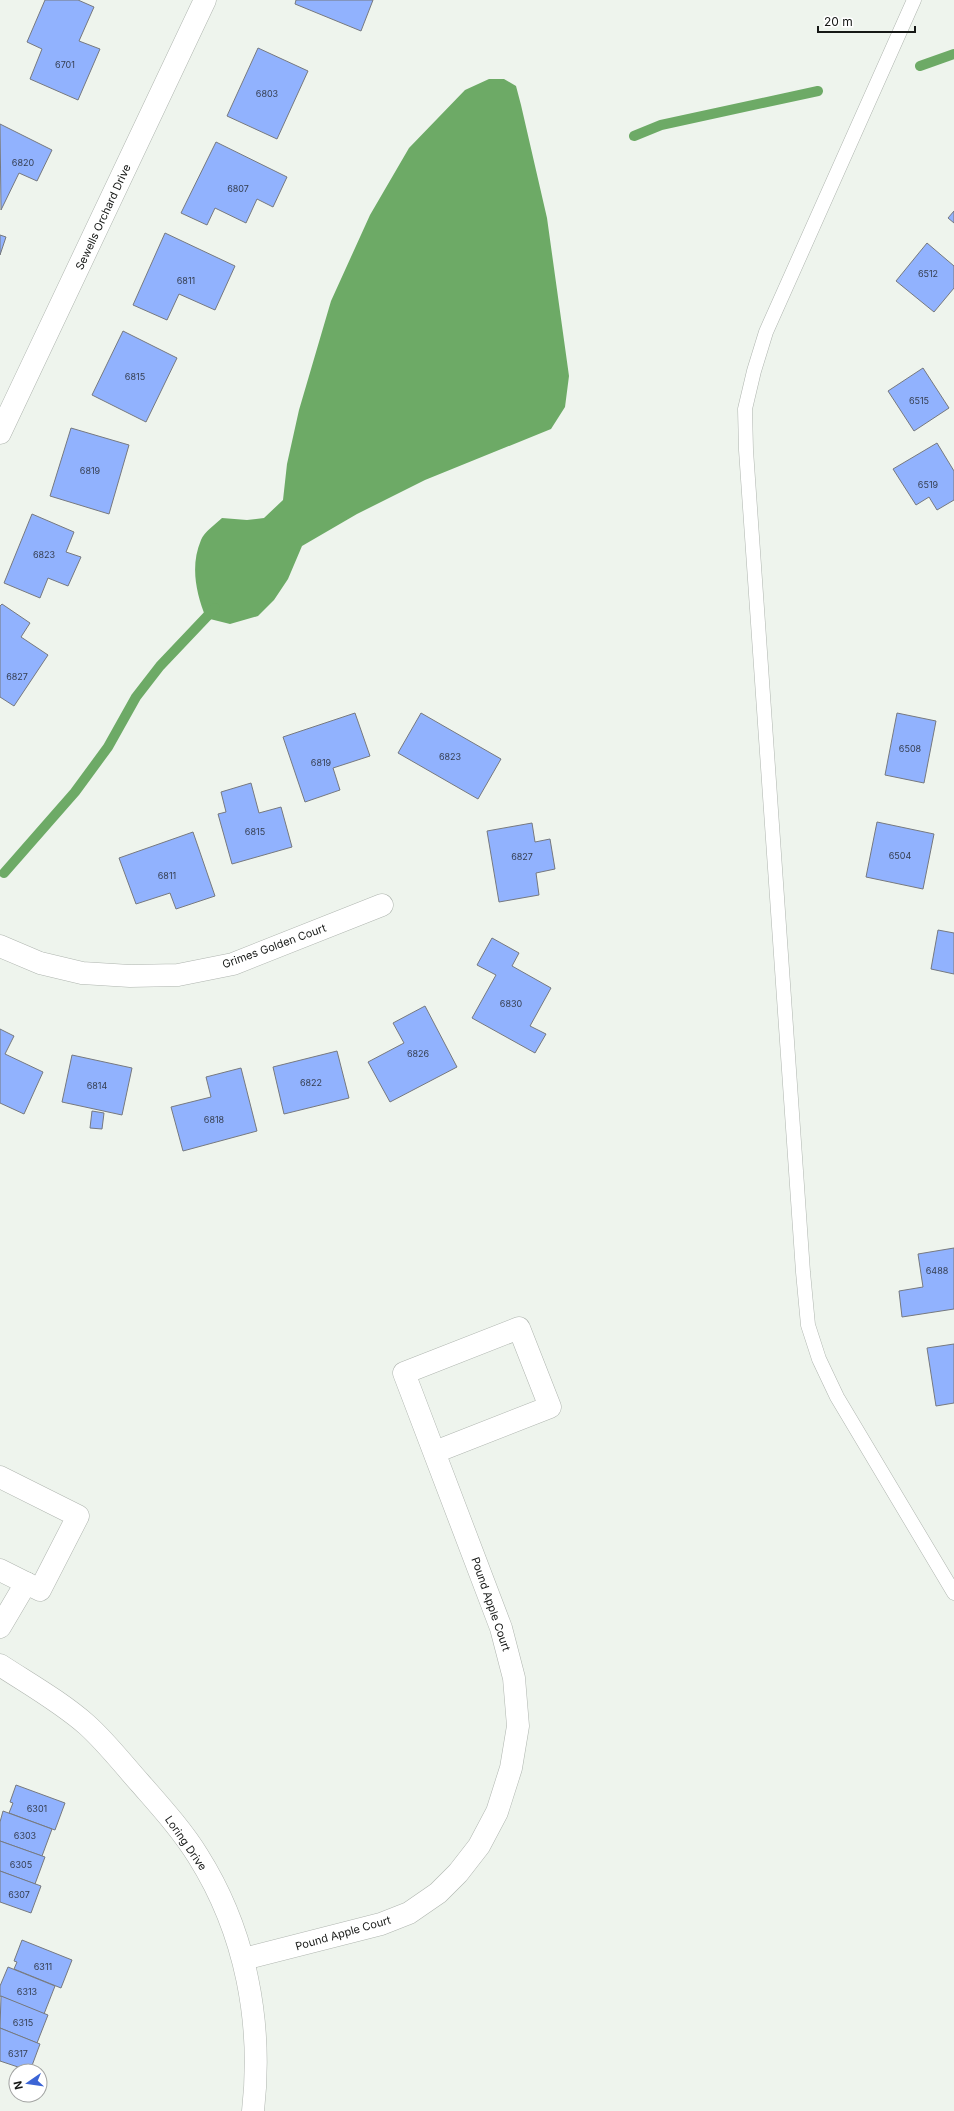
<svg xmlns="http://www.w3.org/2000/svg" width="954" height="2111" font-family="Inter,sans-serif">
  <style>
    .water { fill: #6daa66 }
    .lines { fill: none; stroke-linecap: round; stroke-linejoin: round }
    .stream { stroke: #6daa66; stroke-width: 10 }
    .building { fill: #91b2fe; stroke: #76797f }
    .service-casing { stroke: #afb5af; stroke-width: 15 }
    .minor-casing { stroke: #afb5af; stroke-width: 23 }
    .service { stroke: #fff; stroke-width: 14 }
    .minor { stroke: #fff; stroke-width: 22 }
    .labels { text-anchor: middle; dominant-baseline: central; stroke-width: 3; stroke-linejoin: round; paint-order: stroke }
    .number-label { font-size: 9px; fill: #353e50 }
    .street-label { font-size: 11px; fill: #161816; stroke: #fff }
  </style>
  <rect width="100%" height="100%" fill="#eef4ed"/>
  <path class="water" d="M489,79H504L516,86L521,105L547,218L569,376L565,407L551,429L425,480L357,514L302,546L288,579L274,600L258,616L230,624L206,618C196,593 190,566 201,540C204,532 216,524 222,518L247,520L264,518L283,500L287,464L299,410L331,301L370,215L409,148L465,90Z"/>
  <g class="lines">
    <g class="stream">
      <path d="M920,66L954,54"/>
      <path d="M634,136L661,125L818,91"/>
      <path d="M4,873L75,792L108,747L136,697L160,666L215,608"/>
    </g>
  </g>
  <g class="building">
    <path d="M45,0H78L94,7L79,41L100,49L78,100L30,79L42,49L27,42Z"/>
    <path d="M296,0H373L361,31L295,4Z"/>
    <path d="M258,48L308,71L277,139L227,116Z"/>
    <path d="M0,124L52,150L37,181L19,173L1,210Z"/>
    <path d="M216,142L287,177L273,207L257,199L246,223L215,208L207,225L181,213Z"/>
    <path d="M954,211V223L948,218Z"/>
    <path d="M165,233L235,266L215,310L179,294L167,320L133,305Z"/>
    <path d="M0,235L6,237L0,255Z"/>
    <path d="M927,243L954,266V288L934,312L896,281Z"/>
    <path d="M123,331L177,358L146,422L92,395Z"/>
    <path d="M923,368L949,408L914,431L888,391Z"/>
    <path d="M71,428L129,445L109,514L50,496Z"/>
    <path d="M937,443L954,471V500L937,510L929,497L916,505L893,469Z"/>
    <path d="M32,514L74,532L66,552L81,557L68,586L48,578L40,598L4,583Z"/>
    <path d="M2,604L30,623L21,637L48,655L14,706L0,697V606Z"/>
    <path d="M355,713L370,756L333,768L340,790L305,802L283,737Z"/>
    <path d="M421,713L501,759L478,799L398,753Z"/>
    <path d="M897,713L936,721L924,783L885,775Z"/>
    <path d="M251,783L259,813L281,807L292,847L232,864L218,814L226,812L221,792Z"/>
    <path d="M877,822L934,834L923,889L866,877Z"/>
    <path d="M532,823L535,842L550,839L555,869L536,873L539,895L499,902L487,831Z"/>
    <path d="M193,832L215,896L176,909L170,893L136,904L119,858Z"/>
    <path d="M938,930L954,933V974L931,969Z"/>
    <path d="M492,938L519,953L512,966L551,988L530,1026L546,1034L535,1053L472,1018L496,975L477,965Z"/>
    <path d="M425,1006L457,1067L390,1102L368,1062L404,1043L393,1023Z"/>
    <path d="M0,1029L14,1036L5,1054L43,1072L24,1114L0,1103Z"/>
    <path d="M337,1051L349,1098L284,1114L273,1067Z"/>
    <path d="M72,1055L132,1068L122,1115L62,1102Z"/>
    <path d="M241,1068L257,1131L183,1151L171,1107L211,1097L206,1077Z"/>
    <path d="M92,1111L104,1113L102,1129L90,1128Z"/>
    <path d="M954,1248V1309L902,1317L899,1291L923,1287L918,1254Z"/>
    <path d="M954,1344V1403L936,1406L927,1348Z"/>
    <path d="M16,1785L65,1803L55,1830L9,1813L13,1803L10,1802Z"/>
    <path d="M3,1811L52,1829L42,1856L0,1841V1822Z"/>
    <path d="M0,1841L45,1857L35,1884L0,1871Z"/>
    <path d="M0,1871L41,1886L31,1913L0,1902Z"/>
    <path d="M22,1940L72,1960L61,1988L14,1969L17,1962L14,1961Z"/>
    <path d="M8,1967L55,1986L44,2014L0,1996V1986Z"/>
    <path d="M1,1996L48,2015L37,2043L0,2028Z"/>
    <path d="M0,2028L40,2044L30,2071L0,2061Z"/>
  </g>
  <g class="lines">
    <g class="service-casing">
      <path id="service" d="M914,0L766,332L754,371L745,409L746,450L803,1272L808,1325L819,1359L837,1397L954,1593"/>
    </g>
    <g class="minor-casing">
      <g id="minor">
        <path d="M0,433L205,0"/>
        <path d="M0,946L40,963L82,973L130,976L178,975L233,964L382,905"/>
        <path d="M0,1477L78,1516L40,1590L0,1570"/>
        <path d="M0,1627L26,1583"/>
        <path d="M0,1665C29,1684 61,1702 87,1725C106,1742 123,1764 140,1783C160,1806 182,1830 198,1856C246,1932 263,2023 253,2111"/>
        <path d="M244,1959L381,1924L409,1913L438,1893L458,1873L479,1846L497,1812L511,1768L518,1726L514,1678L501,1628L404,1373L519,1328L550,1407L435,1452"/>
      </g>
    </g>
    <use href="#service" class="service"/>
    <use href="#minor" class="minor"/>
  </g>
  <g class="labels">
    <g class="number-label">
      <text x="65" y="64">6701</text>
      <text x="267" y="93">6803</text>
      <text x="23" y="162">6820</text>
      <text x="238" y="188">6807</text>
      <text x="928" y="273">6512</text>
      <text x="186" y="280">6811</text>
      <text x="135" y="376">6815</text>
      <text x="919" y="400">6515</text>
      <text x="90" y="470">6819</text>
      <text x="928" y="484">6519</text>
      <text x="44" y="554">6823</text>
      <text x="17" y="676">6827</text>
      <text x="910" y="748">6508</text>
      <text x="450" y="756">6823</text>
      <text x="321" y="762">6819</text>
      <text x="255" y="831">6815</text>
      <text x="900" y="855">6504</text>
      <text x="522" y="856">6827</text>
      <text x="167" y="875">6811</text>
      <text x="511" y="1003">6830</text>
      <text x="418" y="1053">6826</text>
      <text x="311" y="1082">6822</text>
      <text x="97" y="1085">6814</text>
      <text x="214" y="1119">6818</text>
      <text x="937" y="1270">6488</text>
      <text x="37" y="1808">6301</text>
      <text x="25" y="1835">6303</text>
      <text x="21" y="1864">6305</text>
      <text x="19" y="1894">6307</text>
      <text x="43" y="1966">6311</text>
      <text x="27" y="1991">6313</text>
      <text x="23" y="2022">6315</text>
      <text x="18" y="2053">6317</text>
    </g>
    <g class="street-label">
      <text transform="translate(103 217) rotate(-65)">Sewells Orchard Drive</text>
      <text transform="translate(274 946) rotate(-20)">Grimes Golden Court</text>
      <text transform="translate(491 1604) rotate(71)">Pound Apple Court</text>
      <text transform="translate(186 1843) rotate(55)">Loring Drive</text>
      <text transform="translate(343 1933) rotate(-16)">Pound Apple Court</text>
    </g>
  </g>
  <g transform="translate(28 2083) rotate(257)"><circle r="19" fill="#ffffff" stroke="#a2a3a2"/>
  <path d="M0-3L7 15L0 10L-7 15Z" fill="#3b64d5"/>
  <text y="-6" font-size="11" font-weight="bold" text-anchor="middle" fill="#161816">N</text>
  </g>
  <path d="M818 26v6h97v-6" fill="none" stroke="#161816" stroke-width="2"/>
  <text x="824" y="26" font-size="12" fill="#161816" stroke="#ffffff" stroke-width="3" paint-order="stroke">20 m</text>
</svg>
